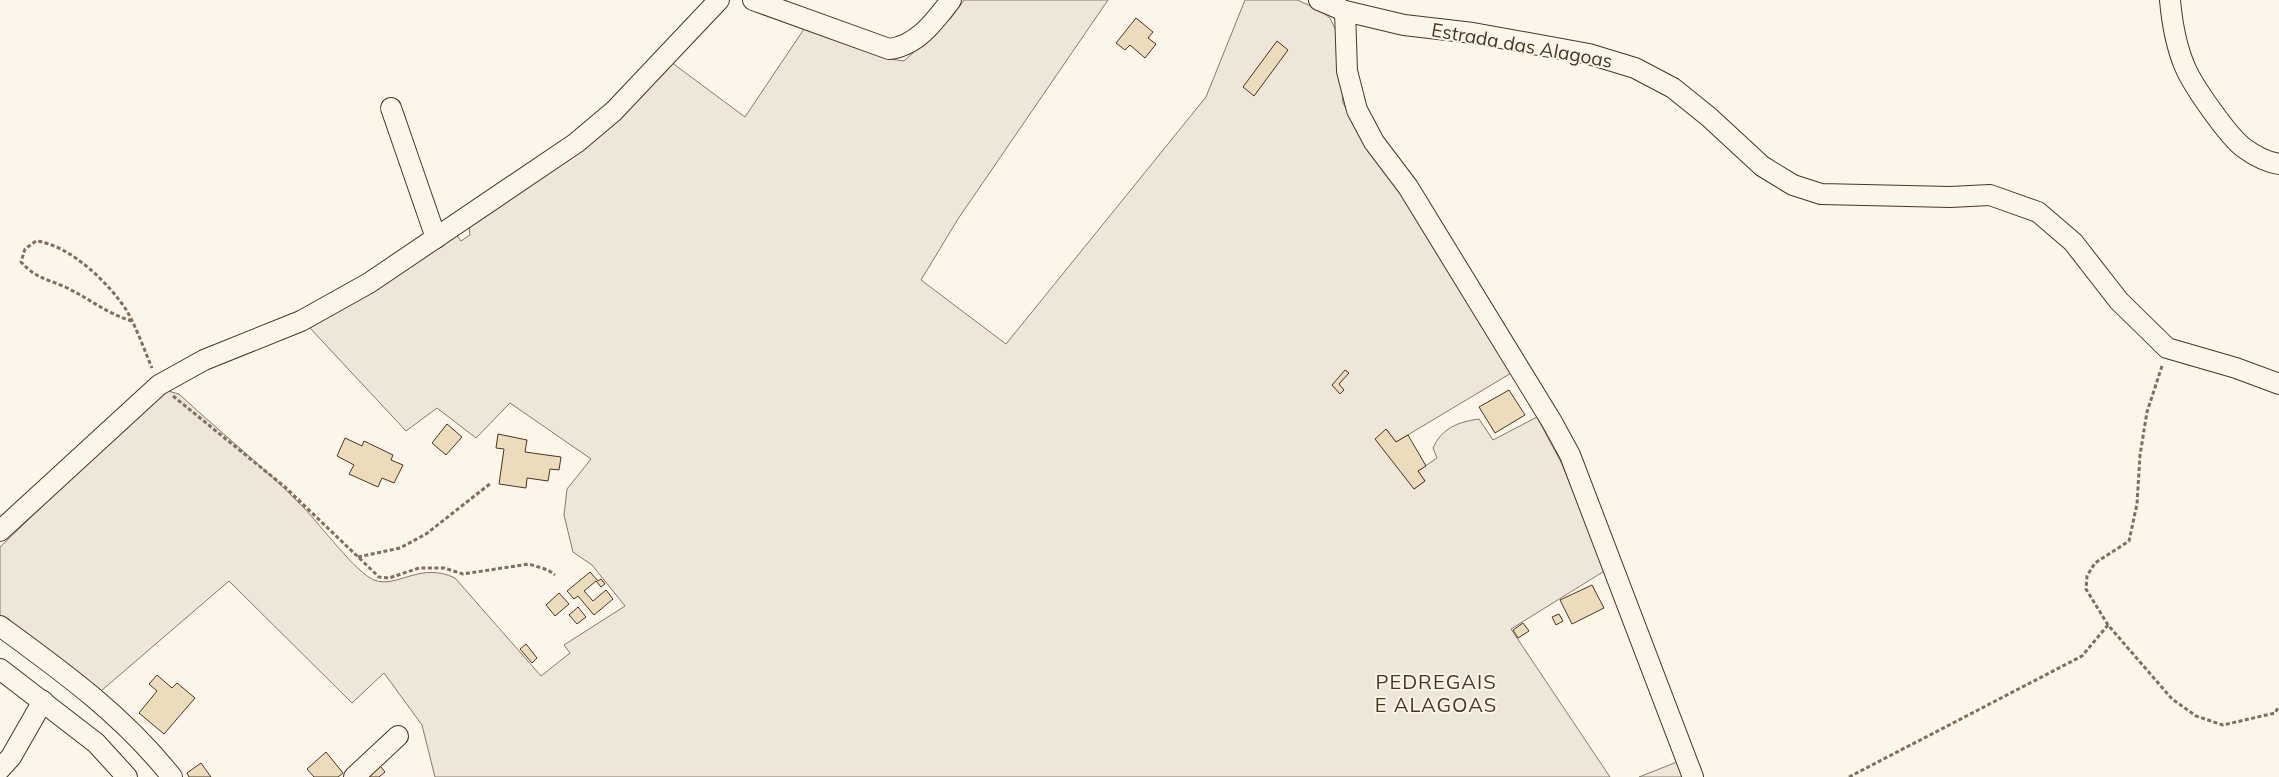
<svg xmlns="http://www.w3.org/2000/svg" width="2279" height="777" font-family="Mulish,sans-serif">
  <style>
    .green { fill: #ede6d9; stroke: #887966 }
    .building { fill: #ecdcbc; stroke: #4a3520 }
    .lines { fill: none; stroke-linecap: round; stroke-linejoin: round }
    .minor-casing { stroke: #4a3520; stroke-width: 22 }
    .path { stroke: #7f6f5c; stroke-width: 3; stroke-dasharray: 4 2.5; stroke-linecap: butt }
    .minor { stroke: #fbf6e9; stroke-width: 20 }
    .labels { text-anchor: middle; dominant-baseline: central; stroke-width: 4; stroke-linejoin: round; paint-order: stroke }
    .street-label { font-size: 19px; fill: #4a3520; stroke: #fbf6e9 }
    .neighbourhood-label { font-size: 20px; letter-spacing: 1px; fill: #4a3520; stroke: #fbf6e9 }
  </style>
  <rect width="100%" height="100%" fill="#fbf6e9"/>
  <g class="green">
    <path d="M964,0H1108L958,219L921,280L1006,344L1206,97L1245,0H1297L1320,10L1330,18L1337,33L1343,103L1359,131L1440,253L1513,372L1396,442L1386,429L1414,489L1425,481L1418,471L1437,458L1433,448C1442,428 1458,422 1479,419L1493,440L1537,417L1562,464L1606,570L1511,629L1610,777H435L422,725L384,673L352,703L229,581L101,691L0,616V547L160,393L168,391L179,394C220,432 264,467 303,507C319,523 356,573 374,580C397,589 420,561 455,578L541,676L570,653L564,645L625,606L592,565L573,552L564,515L567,489L591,459L510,403L476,438L437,408L406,431L310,328L456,234L461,241L470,235L469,227L671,62L745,117L806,26L890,59L904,61L951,18Z"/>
    <path d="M1682,760L1687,777H1639Z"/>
  </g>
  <g class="building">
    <path d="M1136,18L1153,32L1148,38L1156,44L1145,58L1130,45L1125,50L1116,43Z"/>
    <path d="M1277,41L1288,50L1254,96L1243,87Z"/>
    <path d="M1345,370L1349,373L1339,384L1344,390L1340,394L1332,385Z"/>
    <path d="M1509,390L1525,415L1495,433L1479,407Z"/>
    <path d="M447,424L462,437L446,455L432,443Z"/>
    <path d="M1386,429L1396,442L1408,435L1426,466L1418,471L1425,481L1414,489L1375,439Z"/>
    <path d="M498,434L527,440L525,452L561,457L559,470L550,469L548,481L527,478L526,488L499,484L504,449L496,448Z"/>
    <path d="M345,438L362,446L364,441L393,455L391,460L403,465L394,483L382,478L378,487L349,474L354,465L337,456Z"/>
    <path d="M590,572L598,581L601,579L605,584L601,587L596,581L584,591L593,601L606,590L613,599L594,615L578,596L574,599L567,591Z"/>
    <path d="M1592,585L1604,608L1572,624L1560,600Z"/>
    <path d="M559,593L569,604L555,616L546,605Z"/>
    <path d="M578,607L586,617L577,624L569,615Z"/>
    <path d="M1559,614L1563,621L1556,625L1552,617Z"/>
    <path d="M1523,623L1529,631L1518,638L1513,630Z"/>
    <path d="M526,644L537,658L532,663L520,649Z"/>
    <path d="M157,675L172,688L177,683L195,698L164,734L139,713L157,691L149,684Z"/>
    <path d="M326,752L343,773L338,777H314L307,769Z"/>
    <path d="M377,762L385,772L379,777H360Z"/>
    <path d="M201,763L211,777H189L187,773Z"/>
  </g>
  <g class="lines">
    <g class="minor-casing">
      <g id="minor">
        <path d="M753,0L889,49C917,46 935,21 951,0"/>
        <path d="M1319,0L1345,11L1404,25L1473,33L1589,54L1635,68L1673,88L1709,117L1762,166L1793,185L1821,194L1950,197L1990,195L2038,212L2073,242L2119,301L2167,348L2236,368L2279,384"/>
        <path d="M2170,0C2172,23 2176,46 2185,67C2193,86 2228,136 2244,148C2255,156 2266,162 2279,164"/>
        <path d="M1345,11L1347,71L1357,110L1374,142L1408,187L1552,422L1570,455L1693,777"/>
        <path d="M391,108L436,238"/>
        <path d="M0,531L159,385L204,360L301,321L369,283L576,143L614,111L719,0"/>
        <path d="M0,626C63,672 123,715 172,777"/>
        <path d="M0,669L96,743L127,777"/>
        <path d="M0,769L11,757L43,701"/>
        <path d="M354,777L398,736"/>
      </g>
    </g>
    <g class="path">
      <path d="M132,321C105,313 89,298 65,287C45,278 37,279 21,262L25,249L36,241C70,245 109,283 127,311C137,329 144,349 152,368"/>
      <path d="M2162,366L2147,412L2140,455L2137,504L2129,541L2095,563L2087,576L2086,589L2108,625L2172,699L2196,716L2223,725L2275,713L2279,706"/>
      <path d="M173,396L285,487L379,577L389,578L419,568H444L463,574L529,564L548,570L555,575"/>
      <path d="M358,557L400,548L426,534L491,483"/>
      <path d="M1849,777L2082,656L2108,625"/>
    </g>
    <use href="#minor" class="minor"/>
  </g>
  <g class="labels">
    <g class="street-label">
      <text transform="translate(1522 45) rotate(10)">Estrada das Alagoas</text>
    </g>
    <g class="neighbourhood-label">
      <text x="1436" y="681">PEDREGAIS<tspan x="1436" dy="23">E ALAGOAS</tspan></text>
    </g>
  </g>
</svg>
